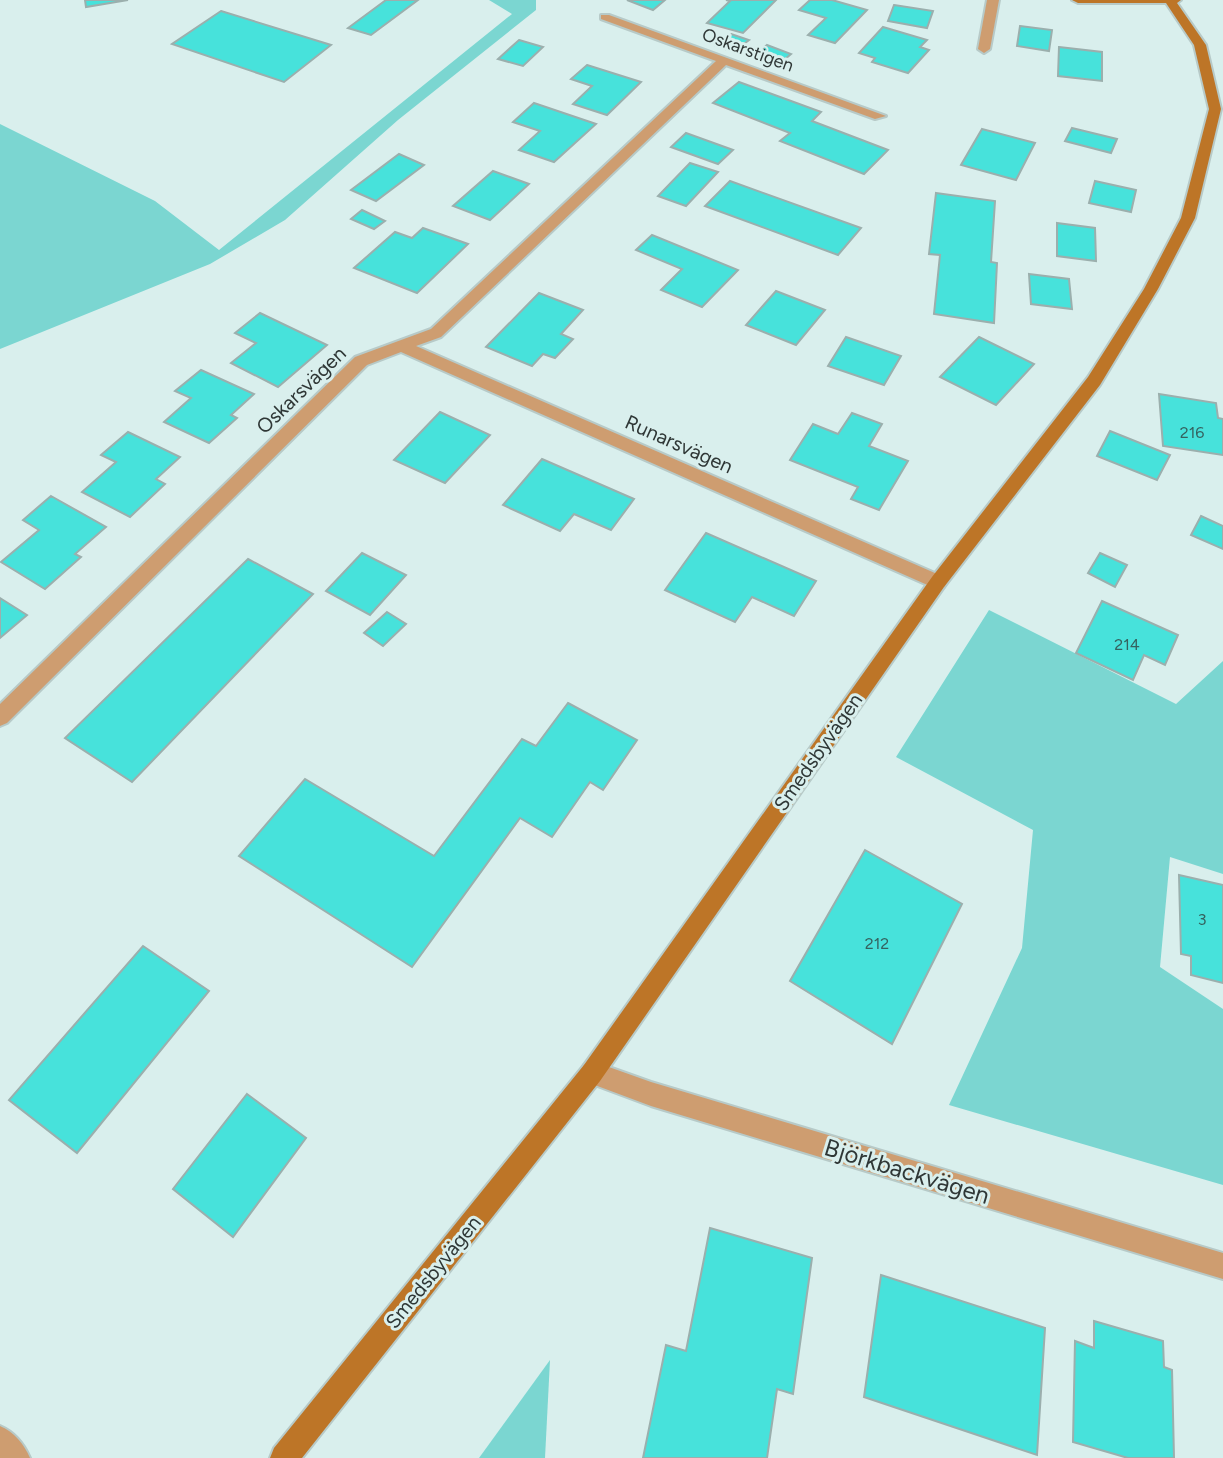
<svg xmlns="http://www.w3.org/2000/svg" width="1223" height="1458" font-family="Figtree,sans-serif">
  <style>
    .green { fill: #7bd6d1 }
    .building { fill: #47e2db; stroke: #9bafad; stroke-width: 2 }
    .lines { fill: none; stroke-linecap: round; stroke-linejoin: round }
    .street-casing { stroke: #b7cac8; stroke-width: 4 }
    .secondary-casing { stroke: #b7cac8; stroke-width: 4 }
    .street { fill: #ce9d70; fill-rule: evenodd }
    .secondary { fill: #bd7527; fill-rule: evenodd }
    .labels { text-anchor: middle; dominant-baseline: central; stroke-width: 6; stroke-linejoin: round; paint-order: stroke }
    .number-label { font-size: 16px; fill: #35625f }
    .far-street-label { font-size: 18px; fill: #2f3736; stroke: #d9efed }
    .street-label { font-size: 20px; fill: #2f3736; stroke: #d9efed }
    .near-street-label { font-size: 24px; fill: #2f3736; stroke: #d9efed }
  </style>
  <rect width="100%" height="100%" fill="#d9efed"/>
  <g class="green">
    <path d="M489,0H536V10L398,120L285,220L210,264L0,349V124L155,201L219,250L512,14Z"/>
    <path d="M989,610L1176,704L1223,661V874L1170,857L1160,967L1223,1009V1185L949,1105L1022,948L1033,830L896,757Z"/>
    <path d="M550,1360L545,1458H479Z"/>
  </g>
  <g class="building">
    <path d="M85,0H128L86,7Z"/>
    <path d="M386,0H418L371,35L348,28Z"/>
    <path d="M627,0H665L653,10Z"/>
    <path d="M726,0H776L743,33L707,23L730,1Z"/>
    <path d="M810,0H832L867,10L835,43L808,35L826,18L799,10Z"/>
    <path d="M894,5L933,11L927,28L888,21Z"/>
    <path d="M221,11L331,45L284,82L172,44Z"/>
    <path d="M1020,26L1052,30L1049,51L1017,46Z"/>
    <path d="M883,27L927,40L920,47L929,50L908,73L872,62L875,58L859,53Z"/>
    <path d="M731,34L749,40L733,52L716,46Z"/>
    <path d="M519,40L543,47L523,66L498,59Z"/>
    <path d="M767,45L791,54L778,65L753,57Z"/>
    <path d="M1059,47L1102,52V81L1058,76Z"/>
    <path d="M587,65L641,82L607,115L573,104L592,86L571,79Z"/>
    <path d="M739,82L821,112L812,121L888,150L864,174L780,141L790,133L713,103Z"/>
    <path d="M534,103L596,124L554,162L519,150L540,131L513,122Z"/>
    <path d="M1072,128L1117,139L1111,153L1065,141Z"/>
    <path d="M982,129L1035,143L1016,180L961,165Z"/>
    <path d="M686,133L733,150L718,164L671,147Z"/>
    <path d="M399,154L424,165L376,201L351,190Z"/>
    <path d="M690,163L718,172L686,206L658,196Z"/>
    <path d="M493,171L529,184L490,220L453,206Z"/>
    <path d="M730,181L861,228L838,255L705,206Z"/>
    <path d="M1095,181L1136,190L1131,212L1089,203Z"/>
    <path d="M936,193L995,201L991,262L997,263L994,323L934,314L940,255L929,254Z"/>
    <path d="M362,210L385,221L374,229L351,219Z"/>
    <path d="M1057,223L1095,228L1096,261L1057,256Z"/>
    <path d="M423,228L468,244L417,293L354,268L395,232L412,238Z"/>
    <path d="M652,235L738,270L702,307L661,290L682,269L636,250Z"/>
    <path d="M1029,274L1069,279L1072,309L1031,304Z"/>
    <path d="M776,291L825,310L796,345L746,325Z"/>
    <path d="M539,293L583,310L561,334L573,339L555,358L543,354L532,366L486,347Z"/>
    <path d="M260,313L327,345L278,387L231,363L256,343L235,333Z"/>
    <path d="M846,337L901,356L884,385L828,366Z"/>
    <path d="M979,337L1034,364L996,405L940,377Z"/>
    <path d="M201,370L254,394L231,415L237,418L209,443L164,422L191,398L175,391Z"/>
    <path d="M1159,394L1216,403L1218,418L1223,419V455L1163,446Z"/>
    <path d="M440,412L490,435L445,483L394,460Z"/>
    <path d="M852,413L882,424L869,446L908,461L879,510L851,499L858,487L790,460L813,424L838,434Z"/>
    <path d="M1110,431L1170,455L1157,480L1097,456Z"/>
    <path d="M128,432L180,457L156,479L165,484L130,517L82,492L116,462L101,455Z"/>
    <path d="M542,459L634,499L611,530L574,514L560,531L503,505Z"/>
    <path d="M51,496L106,527L75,554L81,557L45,589L1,562L39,530L23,520Z"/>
    <path d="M1201,516L1223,526V549L1191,535Z"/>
    <path d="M706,533L816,581L794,616L752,597L735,622L665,590Z"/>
    <path d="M362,553L406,575L370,615L326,591Z"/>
    <path d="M1100,553L1127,565L1115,587L1088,573Z"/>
    <path d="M248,559L313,594L132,782L65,738Z"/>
    <path d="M0,598L27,615L0,638Z"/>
    <path d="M1102,601L1178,635L1165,665L1144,655L1133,680L1076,653Z"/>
    <path d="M387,612L406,624L383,646L364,633Z"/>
    <path d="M568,703L637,740L603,790L590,782L552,837L520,818L412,967L239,856L305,779L434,856L522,739L536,746Z"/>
    <path d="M865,850L962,904L892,1044L790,981Z"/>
    <path d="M1179,875L1223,885V983L1191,975V956L1181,954Z"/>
    <path d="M143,946L209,991L77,1153L9,1100Z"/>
    <path d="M247,1094L306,1138L233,1237L173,1189Z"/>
    <path d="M710,1228L812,1258L793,1394L777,1389L767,1458H643L666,1345L686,1351Z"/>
    <path d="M881,1275L1045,1328L1037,1455L864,1397Z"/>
    <path d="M1094,1321L1163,1341L1164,1367L1172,1370L1174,1458H1128L1073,1442L1075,1341L1094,1348Z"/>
  </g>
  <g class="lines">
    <g class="street-casing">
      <g id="street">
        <path d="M987,0H999L990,49L984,53L978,49Z"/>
        <path d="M601,15H609L886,116L875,119L726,65L441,337L416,346L944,577L947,582L944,587H932L401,352L367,365L7,723L0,726V704L355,357L431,329L716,61L601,19Z"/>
        <path d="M592,1061L651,1082L1223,1253V1279L651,1106L584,1081L580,1073L584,1065Z"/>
        <path d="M0,1426C14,1432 24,1444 30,1458H0Z"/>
      </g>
    </g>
    <g class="secondary-casing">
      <path id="secondary" d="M1072,0H1181L1177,3L1206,45L1221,109L1195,218L1158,289L1100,385L944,587L600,1081L302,1458H270L274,1448L584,1065L932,577L1088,377L1144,289L1181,218L1209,109L1194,45L1166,3H1078Z"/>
    </g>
    <use href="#street" class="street"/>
    <use href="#secondary" class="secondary"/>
  </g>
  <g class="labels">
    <g class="number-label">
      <text x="1192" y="432">216</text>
      <text x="1127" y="644">214</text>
      <text x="1202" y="919">3</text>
      <text x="877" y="943">212</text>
    </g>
    <g class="far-street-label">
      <text transform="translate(748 50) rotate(20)">Oskarstigen</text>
    </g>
    <g class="street-label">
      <text transform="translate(301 390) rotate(-44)">Oskarsvägen</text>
      <text transform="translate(679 444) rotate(24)">Runarsvägen</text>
      <text transform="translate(818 752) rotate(-55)">Smedsbyvägen</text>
      <text transform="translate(433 1272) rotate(-51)">Smedsbyvägen</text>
    </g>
    <g class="near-street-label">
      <text transform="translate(907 1171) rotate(17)">Björkbackvägen</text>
    </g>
  </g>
</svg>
